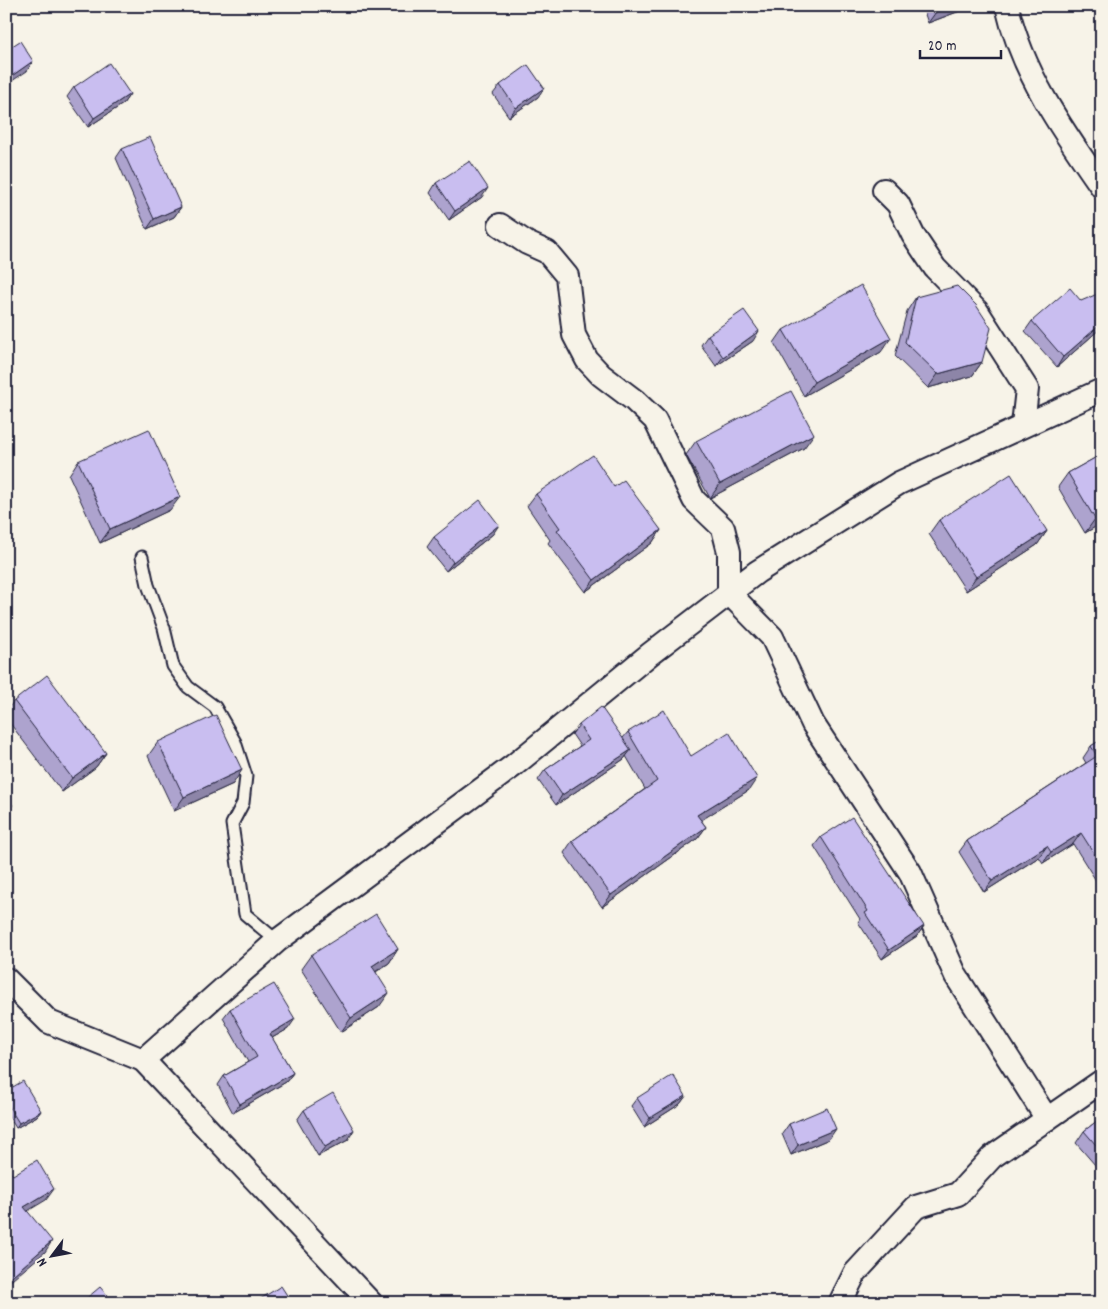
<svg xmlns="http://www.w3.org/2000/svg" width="1108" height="1309" font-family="Dekko,sans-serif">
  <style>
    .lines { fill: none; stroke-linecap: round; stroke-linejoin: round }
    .lane-casing { stroke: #22223b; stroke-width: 15 }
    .street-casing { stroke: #22223b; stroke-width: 26 }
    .lane { stroke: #f7f3e8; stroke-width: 11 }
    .street { stroke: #f7f3e8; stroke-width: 22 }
    .wall { fill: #ada3ce; stroke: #22223b }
    .shaded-wall { fill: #8d85a8; stroke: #22223b }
    .building { fill: #c9bef0; stroke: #22223b }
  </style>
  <rect width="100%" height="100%" fill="#f7f3e8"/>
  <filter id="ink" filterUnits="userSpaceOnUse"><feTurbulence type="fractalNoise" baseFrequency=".02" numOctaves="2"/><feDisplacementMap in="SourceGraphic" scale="10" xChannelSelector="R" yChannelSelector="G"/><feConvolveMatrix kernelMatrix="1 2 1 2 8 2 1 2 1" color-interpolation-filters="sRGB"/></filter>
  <g filter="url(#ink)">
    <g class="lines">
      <g class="lane-casing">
        <path id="lane" d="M142,557L148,585L164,628L173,666L188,687L215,707L235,742L246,776L243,803L232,824L245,914L277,941"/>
      </g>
      <g class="street-casing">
        <g id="street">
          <path d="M1007,6C1022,73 1063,131 1102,187"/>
          <path d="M884,190L898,204L913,235L935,268L977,311L1027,389L1023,425"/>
          <path d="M500,225L527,243L547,252L567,276L574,335L587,360L601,375L634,400L655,420L694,500L723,528L729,552V593L772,637L813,724L910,872L956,976L1047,1119L1102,1081"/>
          <path d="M6,979L49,1022L143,1060"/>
          <path d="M371,1303L143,1060L277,941L513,766L650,654L757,572L899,483L1102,390"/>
          <path d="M840,1303L855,1273L916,1207L958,1194L992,1157L1047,1119"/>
        </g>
      </g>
      <use href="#lane" class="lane"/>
      <use href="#street" class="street"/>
    </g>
    <g class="wall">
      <path d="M922,6H973L928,23Z"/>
      <path d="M500,85L538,97L509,117L493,94Z"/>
      <path d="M74,87L130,94L123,104L88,127L67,97Z"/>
      <path d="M122,149L181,207L174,217L147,229L116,158Z"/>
      <path d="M436,183L482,197L449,220L430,193Z"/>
      <path d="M916,297L982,362L972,376L928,388L895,356L907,311Z"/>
      <path d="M1032,321L1102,327L1057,367L1025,331Z"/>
      <path d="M783,330L881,352L804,396L774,343Z"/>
      <path d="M708,335L753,341L716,366L701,345Z"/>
      <path d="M696,441L804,448L710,498L686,455Z"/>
      <path d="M1102,454V523L1085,533L1058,487L1068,473Z"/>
      <path d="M78,461L170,510L100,543L69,475Z"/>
      <path d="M614,487L661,530L652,543L585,592L548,543L550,540L527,506L536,494Z"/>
      <path d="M939,520L1047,531L1037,545L966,591L929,534Z"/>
      <path d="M493,534L446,571L427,547L434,537Z"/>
      <path d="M14,701L106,753L96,767L62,792L6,718V711Z"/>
      <path d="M579,725L623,738L628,732L691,756L749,790L701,820L706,827L697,839L602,907L564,853L572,841L645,789L626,756L624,759L556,805L538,780L545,770L580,746L572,734Z"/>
      <path d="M1102,739V885L1100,887L1073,844L1043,863L1039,857L984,892L959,852L967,841L1086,763L1083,758L1091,746Z"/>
      <path d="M158,742L233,784L174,811L148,756Z"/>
      <path d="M821,837L924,926L917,936L882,959L858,922L860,919L814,846Z"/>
      <path d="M398,949L389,963L376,972L379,1007L341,1032L301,969L311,955Z"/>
      <path d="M1102,954V962L1099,957Z"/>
      <path d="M230,1009L288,1029L272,1038L293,1073L286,1082L233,1113L218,1085L224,1076L248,1062L223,1018Z"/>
      <path d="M6,1091L41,1111L37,1116L16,1128L6,1112Z"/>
      <path d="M686,1096L680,1104L644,1127L631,1106L637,1098Z"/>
      <path d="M304,1110L348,1140L318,1156L297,1120Z"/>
      <path d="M1102,1117V1173L1076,1143L1084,1131Z"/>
      <path d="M789,1124L829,1139L791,1155L782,1134Z"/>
    </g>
    <g class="shaded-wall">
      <path d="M951,6H973L928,23L936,12Z"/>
      <path d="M33,61L27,71L6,85V80Z"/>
      <path d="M544,88L538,97L509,117L516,108Z"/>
      <path d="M130,94L123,104L88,127L94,118Z"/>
      <path d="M488,188L482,197L449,220L455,211Z"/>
      <path d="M181,207L174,217L147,229L154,219Z"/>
      <path d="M1102,323V327L1057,367L1063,357Z"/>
      <path d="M759,331L753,341L716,366L723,357Z"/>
      <path d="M891,338L881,352L804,396L814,382Z"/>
      <path d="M982,362L972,376L928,388L938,374Z"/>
      <path d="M814,434L804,448L710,498L720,484Z"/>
      <path d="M180,497L170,510L100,543L110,529Z"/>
      <path d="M1102,515V523L1085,533L1095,519Z"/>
      <path d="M499,525L493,534L446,571L453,562Z"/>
      <path d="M661,530L652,543L585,592L594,580Z"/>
      <path d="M1047,531L1037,545L966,591L976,577Z"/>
      <path d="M631,750L624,759L556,805L562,795Z"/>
      <path d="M106,753L96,767L62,792L72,778Z"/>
      <path d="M242,770L233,784L174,811L184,797Z"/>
      <path d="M757,778L749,790L689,828L697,815Z"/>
      <path d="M13,805L6,815V811Z"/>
      <path d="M706,827L697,839L602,907L611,895Z"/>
      <path d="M1081,833L1073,844L1043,863L1051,852Z"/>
      <path d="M1047,846L1039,857L984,892L992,881Z"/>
      <path d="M924,926L917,936L882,959L889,950Z"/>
      <path d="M398,949L389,963L362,980L372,966Z"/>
      <path d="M389,993L379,1007L341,1032L351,1018Z"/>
      <path d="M295,1019L288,1029L263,1043L270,1034Z"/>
      <path d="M293,1073L286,1082L233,1113L240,1104Z"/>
      <path d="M686,1096L680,1104L644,1127L650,1118Z"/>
      <path d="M41,1111L37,1116L16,1128L19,1123Z"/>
      <path d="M836,1129L829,1139L791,1155L798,1145Z"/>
      <path d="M354,1130L348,1140L318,1156L325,1147Z"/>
      <path d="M54,1189L46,1200L16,1218L24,1207Z"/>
      <path d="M52,1241L45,1252L6,1285V1281Z"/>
    </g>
    <g class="building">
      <path d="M934,6H951L936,12Z"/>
      <path d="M20,41L33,61L6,80V50Z"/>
      <path d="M109,63L130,94L94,118L74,87Z"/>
      <path d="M528,65L544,88L516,108L500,85Z"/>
      <path d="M150,137L181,207L154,219L122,149Z"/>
      <path d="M470,161L488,188L455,211L436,183Z"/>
      <path d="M861,285L891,338L814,382L783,330Z"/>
      <path d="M957,286L976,305L991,328L982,362L938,374L905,342L916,297Z"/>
      <path d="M1070,288L1081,301L1102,292V323L1063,357L1032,321Z"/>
      <path d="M744,310L759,331L723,357L708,335Z"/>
      <path d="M791,391L814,434L720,484L696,441Z"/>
      <path d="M149,429L180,497L110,529L78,461Z"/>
      <path d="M1102,454V515L1095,519L1068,473Z"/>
      <path d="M593,455L614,487L624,480L661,530L594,580L557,530L560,528L536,494Z"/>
      <path d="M1011,474L1047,531L976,577L939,520Z"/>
      <path d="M480,500L499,525L453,562L434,537Z"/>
      <path d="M47,675L106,753L72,778L14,701Z"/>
      <path d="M601,707L631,750L562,795L545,770L589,740L579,725Z"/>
      <path d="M664,710L691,756L729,732L757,778L697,815L706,827L611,895L572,841L657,781L628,732Z"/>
      <path d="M216,715L242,770L184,797L158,742Z"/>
      <path d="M1102,739V866L1081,833L1051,852L1047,846L992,881L967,841L1097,756L1091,746Z"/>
      <path d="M6,797L13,805L6,811Z"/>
      <path d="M852,817L924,926L889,950L865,913L868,911L821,837Z"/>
      <path d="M376,914L398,949L372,966L389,993L351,1018L311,955Z"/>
      <path d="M274,984L295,1019L270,1034L293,1073L240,1104L224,1076L257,1057L230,1009Z"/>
      <path d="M673,1075L686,1096L650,1118L637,1098Z"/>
      <path d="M23,1081L41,1111L19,1123L6,1102V1091Z"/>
      <path d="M333,1093L354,1130L325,1147L304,1110Z"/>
      <path d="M827,1108L836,1129L798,1145L789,1124Z"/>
      <path d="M1102,1117V1152L1084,1131Z"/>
      <path d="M37,1160L54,1189L24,1207L52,1241L6,1281V1168L13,1175Z"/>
      <path d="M281,1286L292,1303H254Z"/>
      <path d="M100,1287L114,1303H81Z"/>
    </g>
  </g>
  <rect width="1108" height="1309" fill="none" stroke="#f7f3e8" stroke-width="25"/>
  <rect x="12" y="12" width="1083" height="1284" fill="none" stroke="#22223b" stroke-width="2" filter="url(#ink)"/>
  <g transform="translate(52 1256) rotate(238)" stroke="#f7f3e8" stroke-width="4" paint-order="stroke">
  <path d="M0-4L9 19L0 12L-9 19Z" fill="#22223b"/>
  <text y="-8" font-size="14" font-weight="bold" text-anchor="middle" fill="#22223b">N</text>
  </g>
  <path d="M920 50v8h81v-8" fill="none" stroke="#22223b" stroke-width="2.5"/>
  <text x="928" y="50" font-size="15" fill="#22223b" stroke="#f7f3e8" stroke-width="4" paint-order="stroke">20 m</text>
</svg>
